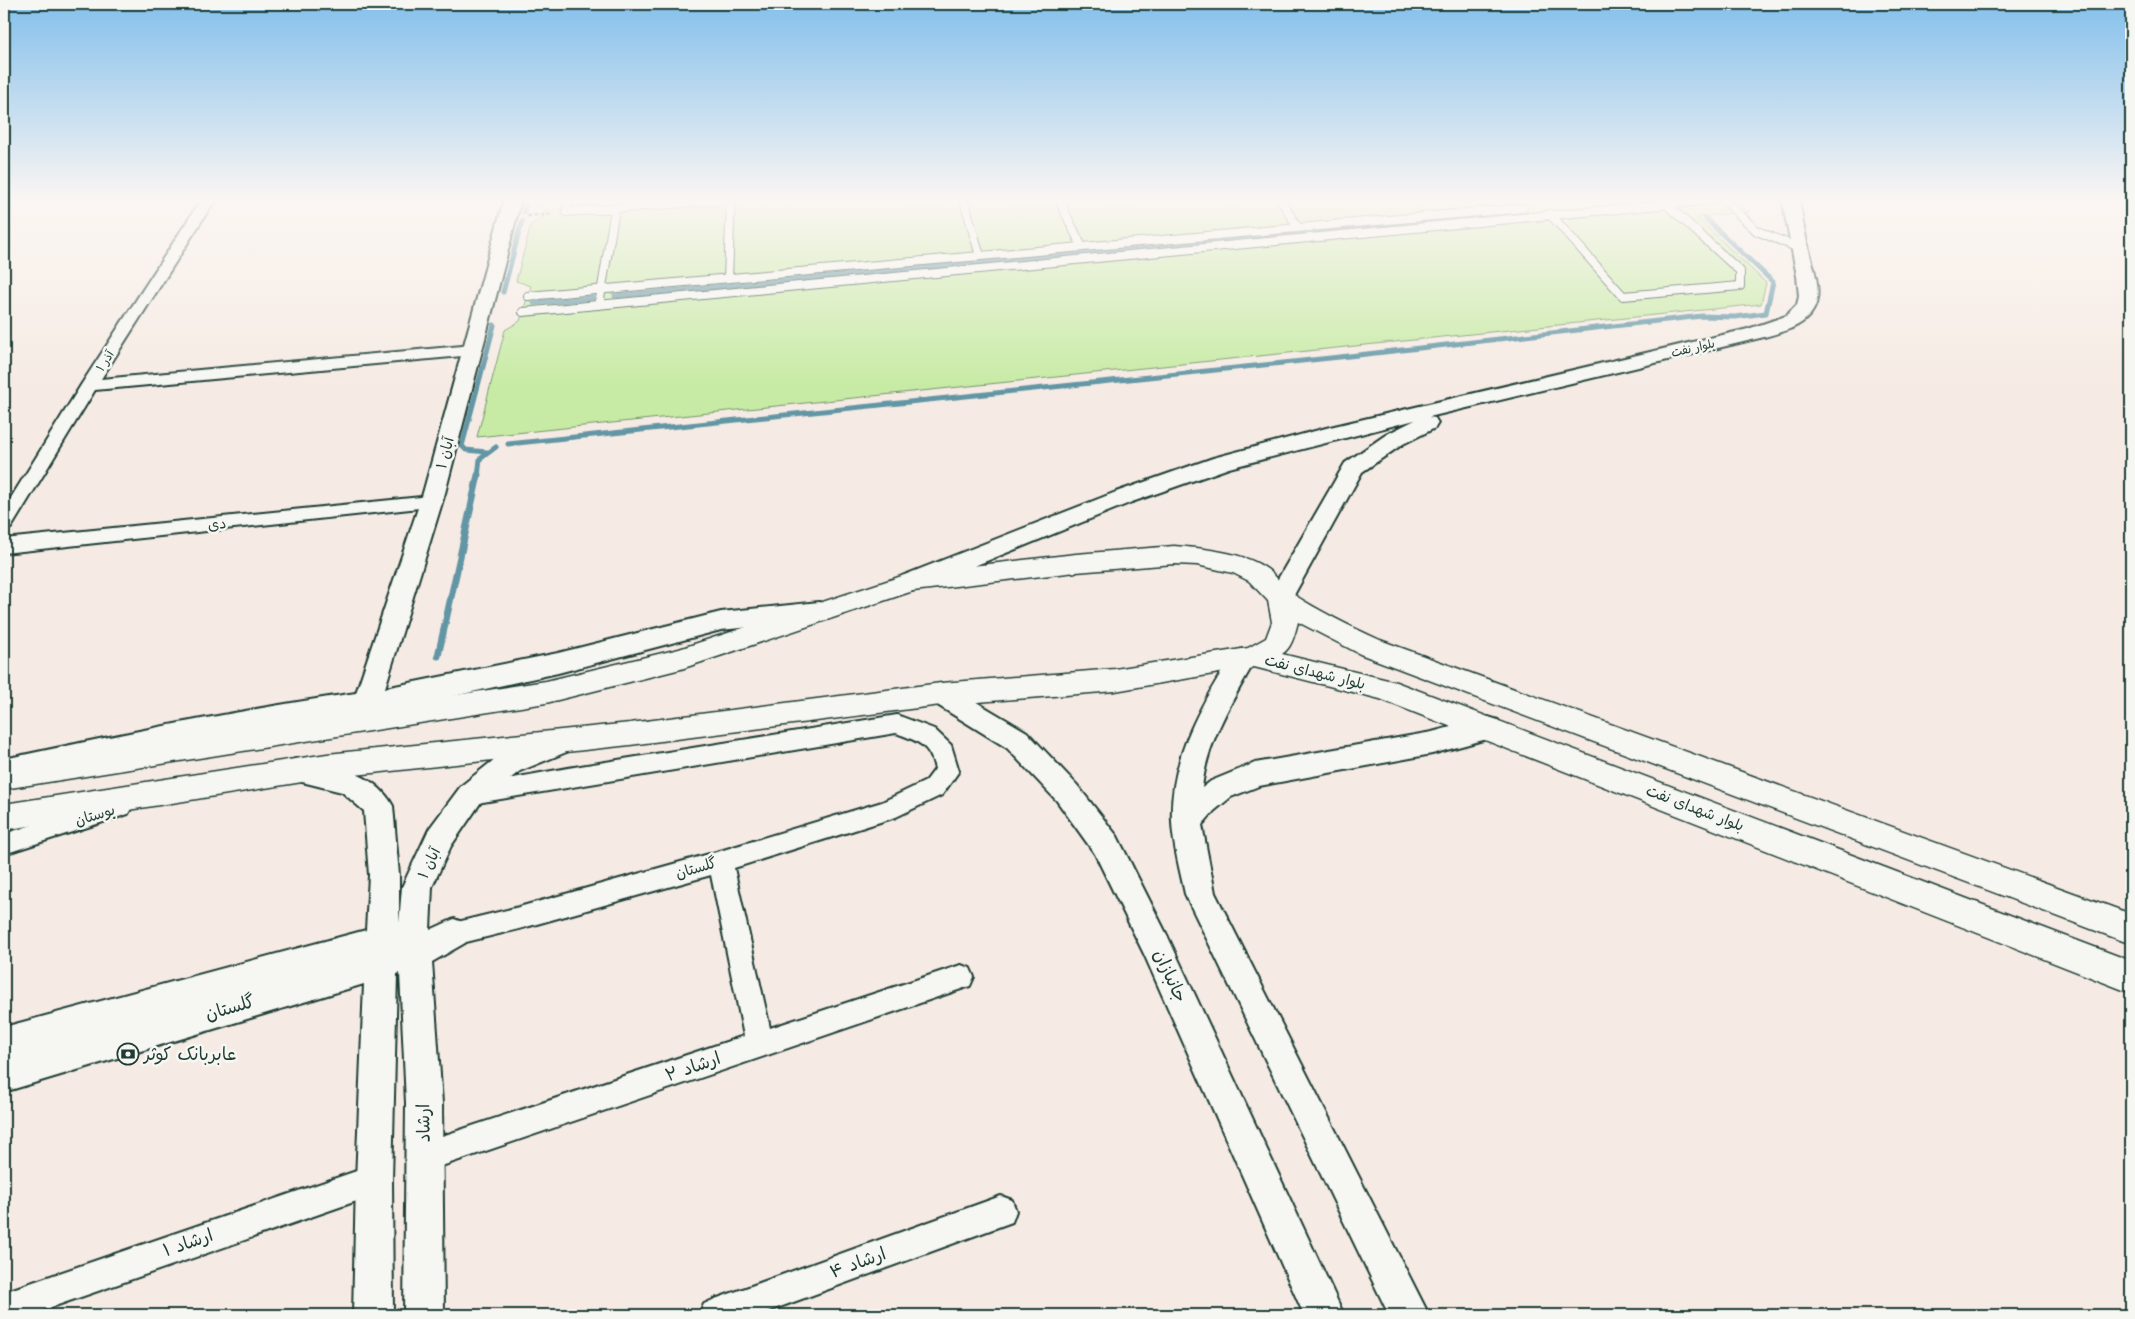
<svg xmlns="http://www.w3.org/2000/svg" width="2135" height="1319" font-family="'Comic Neue','Playpen Sans Arabic',sans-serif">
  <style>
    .green { fill: #c7eba5; stroke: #73946c }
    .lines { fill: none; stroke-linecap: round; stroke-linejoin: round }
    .stream-far1 { stroke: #6296a5; stroke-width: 5 }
    .stream { stroke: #6296a5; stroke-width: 7 }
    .service-casing { stroke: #1f3d34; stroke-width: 10 }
    .minor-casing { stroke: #1f3d34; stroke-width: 4 }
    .tertiary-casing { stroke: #1f3d34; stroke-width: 4 }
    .primary-casing { stroke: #1f3d34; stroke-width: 3 }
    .path { stroke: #1f3d34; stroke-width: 2.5; stroke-dasharray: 4 2.5; stroke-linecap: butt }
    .service { stroke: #f6f6f2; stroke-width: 8 }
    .minor { fill: #f6f6f2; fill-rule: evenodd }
    .tertiary { fill: #f6f6f2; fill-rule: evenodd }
    .primary { fill: #f6f6f2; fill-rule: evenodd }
    .labels { text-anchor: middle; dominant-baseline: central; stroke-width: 5; stroke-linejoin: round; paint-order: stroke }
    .far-street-label { font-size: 12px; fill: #1f3d34; stroke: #f6f6f2 }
    .street-label { font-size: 15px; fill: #1f3d34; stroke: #f6f6f2 }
    .near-street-label { font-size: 18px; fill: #1f3d34; stroke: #f6f6f2 }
    .near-poi-label { font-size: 18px; fill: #1f3d34; stroke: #f6f6f2; text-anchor: start }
  </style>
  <rect width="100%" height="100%" fill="#f6ebe4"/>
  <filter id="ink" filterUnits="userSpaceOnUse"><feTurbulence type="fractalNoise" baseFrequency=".02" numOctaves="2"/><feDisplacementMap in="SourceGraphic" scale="10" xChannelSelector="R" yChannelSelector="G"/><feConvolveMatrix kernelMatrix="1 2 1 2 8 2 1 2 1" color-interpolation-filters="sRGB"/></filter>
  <g filter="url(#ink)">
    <path class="green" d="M536,200H1735L1749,212L1697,217L1766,283L1761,304L477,437L505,330L520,321L531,286L516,281L531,225L543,217L545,211L535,203Z"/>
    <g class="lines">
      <g class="stream-far1">
        <path d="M524,212L527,200"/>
        <path d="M503,292L522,221"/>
        <path d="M615,296L1495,216"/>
        <path d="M534,303L593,298"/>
        <path d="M508,444L1349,356L1702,316L1735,317L1766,313L1773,282L1705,218"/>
        <path d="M487,452L466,450L462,446L494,325"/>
        <path d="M478,477L480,459L496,447"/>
      </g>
      <path class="stream" d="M438,656L478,475"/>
      <g class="service-casing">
        <g id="service">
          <path d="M569,200L566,212L723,200"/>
          <path d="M964,200L980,256"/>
          <path d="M1059,200L1082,247"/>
          <path d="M1281,200L1298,228"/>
          <path d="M1724,200L1757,231L1799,248"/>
          <path d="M1550,214L1623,296L1740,286V271L1666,204"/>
          <path d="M728,278L731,200"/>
          <path d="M528,296L1523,208"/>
          <path d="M599,305L615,209"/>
          <path d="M523,312L1713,200"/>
        </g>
      </g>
      <g class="minor-casing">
        <g id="minor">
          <path d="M4,200H13L9,206L4,207Z"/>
          <path d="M201,200H215L101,379L473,345L479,347L481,350L479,353L473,355L95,390L11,528L4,530V509L81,385Z"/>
          <path d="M431,496L438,498L440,502L438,506L4,553V539Z"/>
          <path d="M897,715L934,729L951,745L959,771L942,795L896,817L734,868L770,1028L961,965L970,968L974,977L970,986L424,1172L414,1167L409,1157L414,1147L424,1142L744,1036L711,875L519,929L454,945L445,941L441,933L445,925L519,907L720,851L882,802L926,781L935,769C930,745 918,741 896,733L471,804L463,801L459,794L463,787L568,768Z"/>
          <path d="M120,797L128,800L132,807L128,814L4,854V834Z"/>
          <path d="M374,1165L384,1170L389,1180L384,1190L374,1195L29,1315H4V1292Z"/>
          <path d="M1001,1196L1012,1200L1016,1211L1012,1222L1001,1226L758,1315H699L704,1304L715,1299Z"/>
        </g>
      </g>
      <g class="tertiary-casing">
        <g id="tertiary">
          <path d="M504,200H521L445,493L385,688L558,653L721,612L819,602L828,605L832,611L828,617L819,620L721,630L558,673L449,697L154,749L4,781V759C121,734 238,710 356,693L423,493Z"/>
          <path d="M1782,200H1799C1802,216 1804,231 1808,246C1813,269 1828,300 1806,319C1794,330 1775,334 1760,338L1429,417L1435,418L1438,423L1435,428L1403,444L1362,472L1289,604L1280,607L1271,604L1267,598L1345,463L1387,434L1415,420L1229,468L1132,502L920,588L911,591L902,588L899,582L902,576L1116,492L1213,458L1330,427L1748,329L1786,316L1797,305L1799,296L1797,276Z"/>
          <path d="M1243,649L1252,652L1256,659C1233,700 1207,740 1202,788L1211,781L1255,763L1432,732L1488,717L1498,720L1502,728L1498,736L1432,754L1259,786L1231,797L1214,811L1202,825L1215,893L1429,1315H1389L1185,894C1180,870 1173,846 1172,822C1169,759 1201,704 1234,652Z"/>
          <path d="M941,684L951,687L1027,732L1077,785L1117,836L1168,937L1344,1315H1304L1144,954L1095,854L1057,801L1007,748L931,701L928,694L931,687Z"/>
          <path d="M559,732L569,735L573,743L569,751L520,771L481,802L451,846L432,887L430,930L454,919L465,923L470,933L465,943L432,962L442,1103L444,1315H404L406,1103L400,973L397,974L392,1180L393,1315H353L356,1180L364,984L4,1092V1027L366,930L369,875L364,811L342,792L286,778L282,770L286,762L296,759C331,766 374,770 393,806L399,875V923L402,887L429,829L461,786L500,755Z"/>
        </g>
      </g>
      <g class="primary-casing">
        <path id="primary" d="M1174,546C1201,548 1244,552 1267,569C1276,575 1282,586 1291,593C1319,611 1349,626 1380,640L2131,914V944L1360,654L1298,622C1295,633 1292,648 1282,654L1396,682L2131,961V993L1380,699L1254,667L1115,691L941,705L630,745L327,778L4,830V804L327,754L630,723L941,683L1115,669L1248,648L1266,638L1272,622L1268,601L1249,581L1233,573L1197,565L1174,564L1076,572L913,591L681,669L546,703L4,789V765L546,681L679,649L911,573L1076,554Z"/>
      </g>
      <g class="path">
        <path d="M1403,201L1413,200"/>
        <path d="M527,216L553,214"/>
      </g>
      <use href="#service" class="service"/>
      <use href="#minor" class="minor"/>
      <use href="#tertiary" class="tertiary"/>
      <use href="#primary" class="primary"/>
    </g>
  </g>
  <linearGradient id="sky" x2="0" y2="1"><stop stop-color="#84c0ec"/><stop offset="0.52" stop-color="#fbf6f3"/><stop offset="1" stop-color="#fbf6f3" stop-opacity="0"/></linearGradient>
  <rect width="2135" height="385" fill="url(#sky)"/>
  <defs>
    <g id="bank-ring" transform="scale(1.125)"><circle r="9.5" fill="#f6f6f2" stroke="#1f3d34" stroke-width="1.5"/><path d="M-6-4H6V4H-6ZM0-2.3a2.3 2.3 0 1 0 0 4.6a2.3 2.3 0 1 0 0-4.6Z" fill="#1f3d34"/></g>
  </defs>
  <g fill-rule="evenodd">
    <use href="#bank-ring" x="128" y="1054"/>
  </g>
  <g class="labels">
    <g class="far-street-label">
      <text transform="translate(1693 348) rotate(-13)">بلوار نفت</text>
      <text transform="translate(105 361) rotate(-57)">آذر ۱</text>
    </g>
    <g class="street-label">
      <text transform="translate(445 453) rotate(-75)">آبان ۱</text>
      <text transform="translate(217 524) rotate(-6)">دی</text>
      <text transform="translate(1315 672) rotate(14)">بلوار شهدای نفت</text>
      <text transform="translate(1695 808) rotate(21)">بلوار شهدای نفت</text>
      <text transform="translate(95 815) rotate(-17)">بوستان</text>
      <text transform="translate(429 863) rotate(-64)">آبان ۱</text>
      <text transform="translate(696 868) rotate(-16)">گلستان</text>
    </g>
    <g class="near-street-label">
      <text transform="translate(1170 976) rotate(65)">جانبازان</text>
      <text transform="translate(230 1008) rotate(-16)">گلستان</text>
      <text transform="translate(693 1067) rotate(-19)">ارشاد ۲</text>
      <text transform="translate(424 1123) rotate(-91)">ارشاد</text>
      <text transform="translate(188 1243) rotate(-19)">ارشاد ۱</text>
      <text transform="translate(858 1263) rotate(-20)">ارشاد ۴</text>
    </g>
    <g class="near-poi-label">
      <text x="144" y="1054">عابربانک کوثر</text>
    </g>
  </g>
  <rect width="2135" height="1319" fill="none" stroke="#f6f6f2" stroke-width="20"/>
  <rect x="10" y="10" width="2115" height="1299" fill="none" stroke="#1f3d34" stroke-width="2" filter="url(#ink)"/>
</svg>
